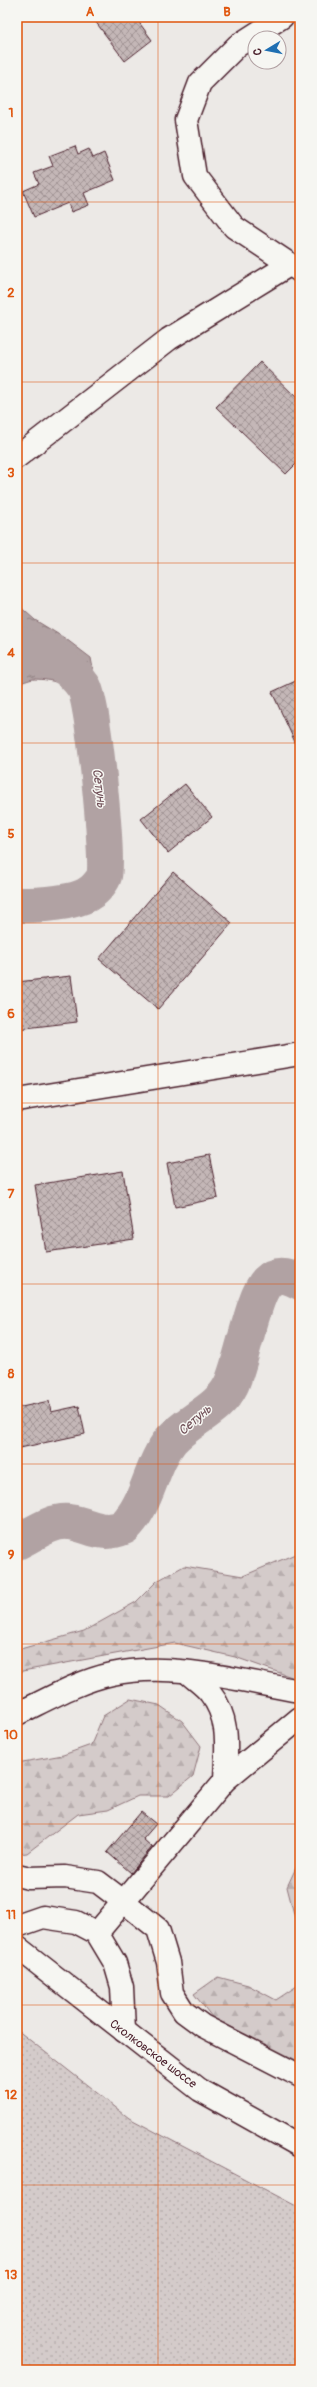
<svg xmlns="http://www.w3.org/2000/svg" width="317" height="2387" font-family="Pangolin,sans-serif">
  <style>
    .green { fill: url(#green-dots); stroke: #8f757a }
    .forest { fill: url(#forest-firs); stroke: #8f757a }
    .water { fill: url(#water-ripples); stroke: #886e73 }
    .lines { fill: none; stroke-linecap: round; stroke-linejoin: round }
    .river { stroke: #b1a2a3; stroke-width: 36 }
    .building { fill: url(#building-cross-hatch); stroke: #4a1f2b }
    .minor-casing { stroke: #4a1f2b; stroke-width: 25 }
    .minor { stroke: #f6f6f2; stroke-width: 22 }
    .grid { fill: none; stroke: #e0560e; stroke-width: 1; stroke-opacity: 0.55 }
    .labels { text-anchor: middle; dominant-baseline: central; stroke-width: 3; stroke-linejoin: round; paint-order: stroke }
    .street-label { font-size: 12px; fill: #4a1f2b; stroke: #f6f6f2 }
    .water-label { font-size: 13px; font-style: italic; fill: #6e4d55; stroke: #f6f6f2 }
    .neatline { fill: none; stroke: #e0560e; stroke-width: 1.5 }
    .grid-label { font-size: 13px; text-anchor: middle; font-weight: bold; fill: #e0560e }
  </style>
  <defs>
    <pattern id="green-dots" width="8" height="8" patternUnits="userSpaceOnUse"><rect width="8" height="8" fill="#d4cbca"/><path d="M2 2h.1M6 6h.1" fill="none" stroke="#b8aeae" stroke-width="1.8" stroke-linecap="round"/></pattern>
    <pattern id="forest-firs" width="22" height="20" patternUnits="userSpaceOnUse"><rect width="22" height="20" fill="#d4cbca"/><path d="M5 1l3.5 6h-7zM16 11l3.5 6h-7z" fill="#b8aeae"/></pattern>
    <pattern id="water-ripples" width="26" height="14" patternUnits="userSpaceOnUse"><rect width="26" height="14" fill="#b1a2a3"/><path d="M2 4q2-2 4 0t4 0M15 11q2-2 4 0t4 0" fill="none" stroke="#928385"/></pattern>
    <pattern id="building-cross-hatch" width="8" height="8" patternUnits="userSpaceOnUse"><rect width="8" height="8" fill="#c4b7b7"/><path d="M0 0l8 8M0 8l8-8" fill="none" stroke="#a19495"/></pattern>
  </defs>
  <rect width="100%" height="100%" fill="#ece9e6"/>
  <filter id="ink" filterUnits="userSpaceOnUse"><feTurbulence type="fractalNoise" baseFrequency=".025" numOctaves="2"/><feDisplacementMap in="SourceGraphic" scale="8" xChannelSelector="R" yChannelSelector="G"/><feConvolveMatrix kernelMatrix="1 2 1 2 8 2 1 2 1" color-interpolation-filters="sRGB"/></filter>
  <g filter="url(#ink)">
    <path class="green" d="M17,2030L129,2118L300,2208V2370H17Z"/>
    <g class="forest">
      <path d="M300,1552V1680L235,1657L175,1643L17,1672V1650L84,1631L136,1602L157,1581L184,1566L243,1576Z"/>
      <path d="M130,1699L159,1705L182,1721L201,1746L193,1776L169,1796H138L108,1810L78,1814L27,1853L17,1854V1763L63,1755L91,1745L103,1716Z"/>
      <path d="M300,1859V1920L295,1918L287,1887Z"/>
      <path d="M218,1977L248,1985L276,2000L300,1984V2062L212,2017L194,1994Z"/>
    </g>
    <path class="water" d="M17,604L35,620L66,639L91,658L105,734L82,731C76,697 73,680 35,679C28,679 23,684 17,682Z"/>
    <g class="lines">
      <g class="river">
        <path d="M17,643C44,656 66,661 84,687C93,698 109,860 104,876C103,880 95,890 91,892C76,904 36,905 17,905"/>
        <path d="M17,1542C33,1535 50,1520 69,1522C92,1525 100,1537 124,1527C149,1503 150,1465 171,1440C188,1420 219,1410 231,1385C242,1361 253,1296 267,1282C277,1272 289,1276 300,1282"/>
      </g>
    </g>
    <g class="building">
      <path d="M92,17H135L152,40L125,61Z"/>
      <path d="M75,146L78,154L89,149L93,158L104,153L115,180L84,193L89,205L71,212L68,203L34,217L23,191L39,184L34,173L53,166L49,156Z"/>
      <path d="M260,362L300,401V460L286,474L216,407Z"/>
      <path d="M300,679V753L272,692Z"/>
      <path d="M185,784L212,817L168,853L141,819Z"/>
      <path d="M173,872L232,923L158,1009L99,959Z"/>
      <path d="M71,976L77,1022L17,1029V982Z"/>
      <path d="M209,1155L218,1198L175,1207L167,1163Z"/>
      <path d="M123,1171L134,1239L46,1252L35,1185Z"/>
      <path d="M49,1401L51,1412L79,1406L85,1434L20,1448L17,1435V1408Z"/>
      <path d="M141,1812L156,1824L143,1839L152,1847L131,1873L107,1852Z"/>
    </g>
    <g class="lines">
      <g class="minor-casing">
        <g id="minor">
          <path d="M282,17L237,46L200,83L186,120L195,176L234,227L300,271"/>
          <path d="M17,457L169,339L289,265"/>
          <path d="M17,1100L300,1054"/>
          <path d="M187,1672C194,1679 204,1685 210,1693C231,1719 226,1750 225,1780"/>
          <path d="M17,1714C48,1699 79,1681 112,1674C173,1661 240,1681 300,1691"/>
          <path d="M17,1875L29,1878L65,1877L98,1882L123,1901L158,1929L168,1962L172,1993L184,2012L203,2026L300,2076"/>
          <path d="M17,1926L43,1917L76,1922L97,1933L115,1963L122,1987L124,2031"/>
          <path d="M97,1933L225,1780L300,1718"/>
          <path d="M17,1947L200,2090L300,2146"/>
        </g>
      </g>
      <use href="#minor" class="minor"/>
    </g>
  </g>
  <path class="grid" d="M158,17V2370M17,202H300M17,382H300M17,563H300M17,743H300M17,923H300M17,1103H300M17,1284H300M17,1464H300M17,1644H300M17,1824H300M17,2005H300M17,2185H300"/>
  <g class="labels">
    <g class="street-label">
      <text transform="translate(153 2054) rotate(37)">Сколковское шоссе</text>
    </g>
    <g class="water-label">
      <text transform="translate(99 788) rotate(83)">Сетунь</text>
      <text transform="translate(195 1420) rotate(-41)">Сетунь</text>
    </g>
  </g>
  <rect width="317" height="2387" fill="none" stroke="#f6f6f2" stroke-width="44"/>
  <g transform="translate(267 50) rotate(260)"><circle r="19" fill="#f6f6f2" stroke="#b1a0a2"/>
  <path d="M0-3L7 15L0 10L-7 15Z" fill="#1f6fb2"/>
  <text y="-6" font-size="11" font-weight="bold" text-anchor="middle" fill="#4a1f2b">С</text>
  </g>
  <rect x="22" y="22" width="273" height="2343" class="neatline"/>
  <g class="grid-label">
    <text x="90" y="16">A</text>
    <text x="227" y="16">B</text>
    <text x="11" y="117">1</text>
    <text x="11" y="297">2</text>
    <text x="11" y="477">3</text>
    <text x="11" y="657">4</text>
    <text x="11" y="838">5</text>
    <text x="11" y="1018">6</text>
    <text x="11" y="1198">7</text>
    <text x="11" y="1378">8</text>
    <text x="11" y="1559">9</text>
    <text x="11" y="1739">10</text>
    <text x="11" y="1919">11</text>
    <text x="11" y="2099">12</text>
    <text x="11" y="2279">13</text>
  </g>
</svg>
